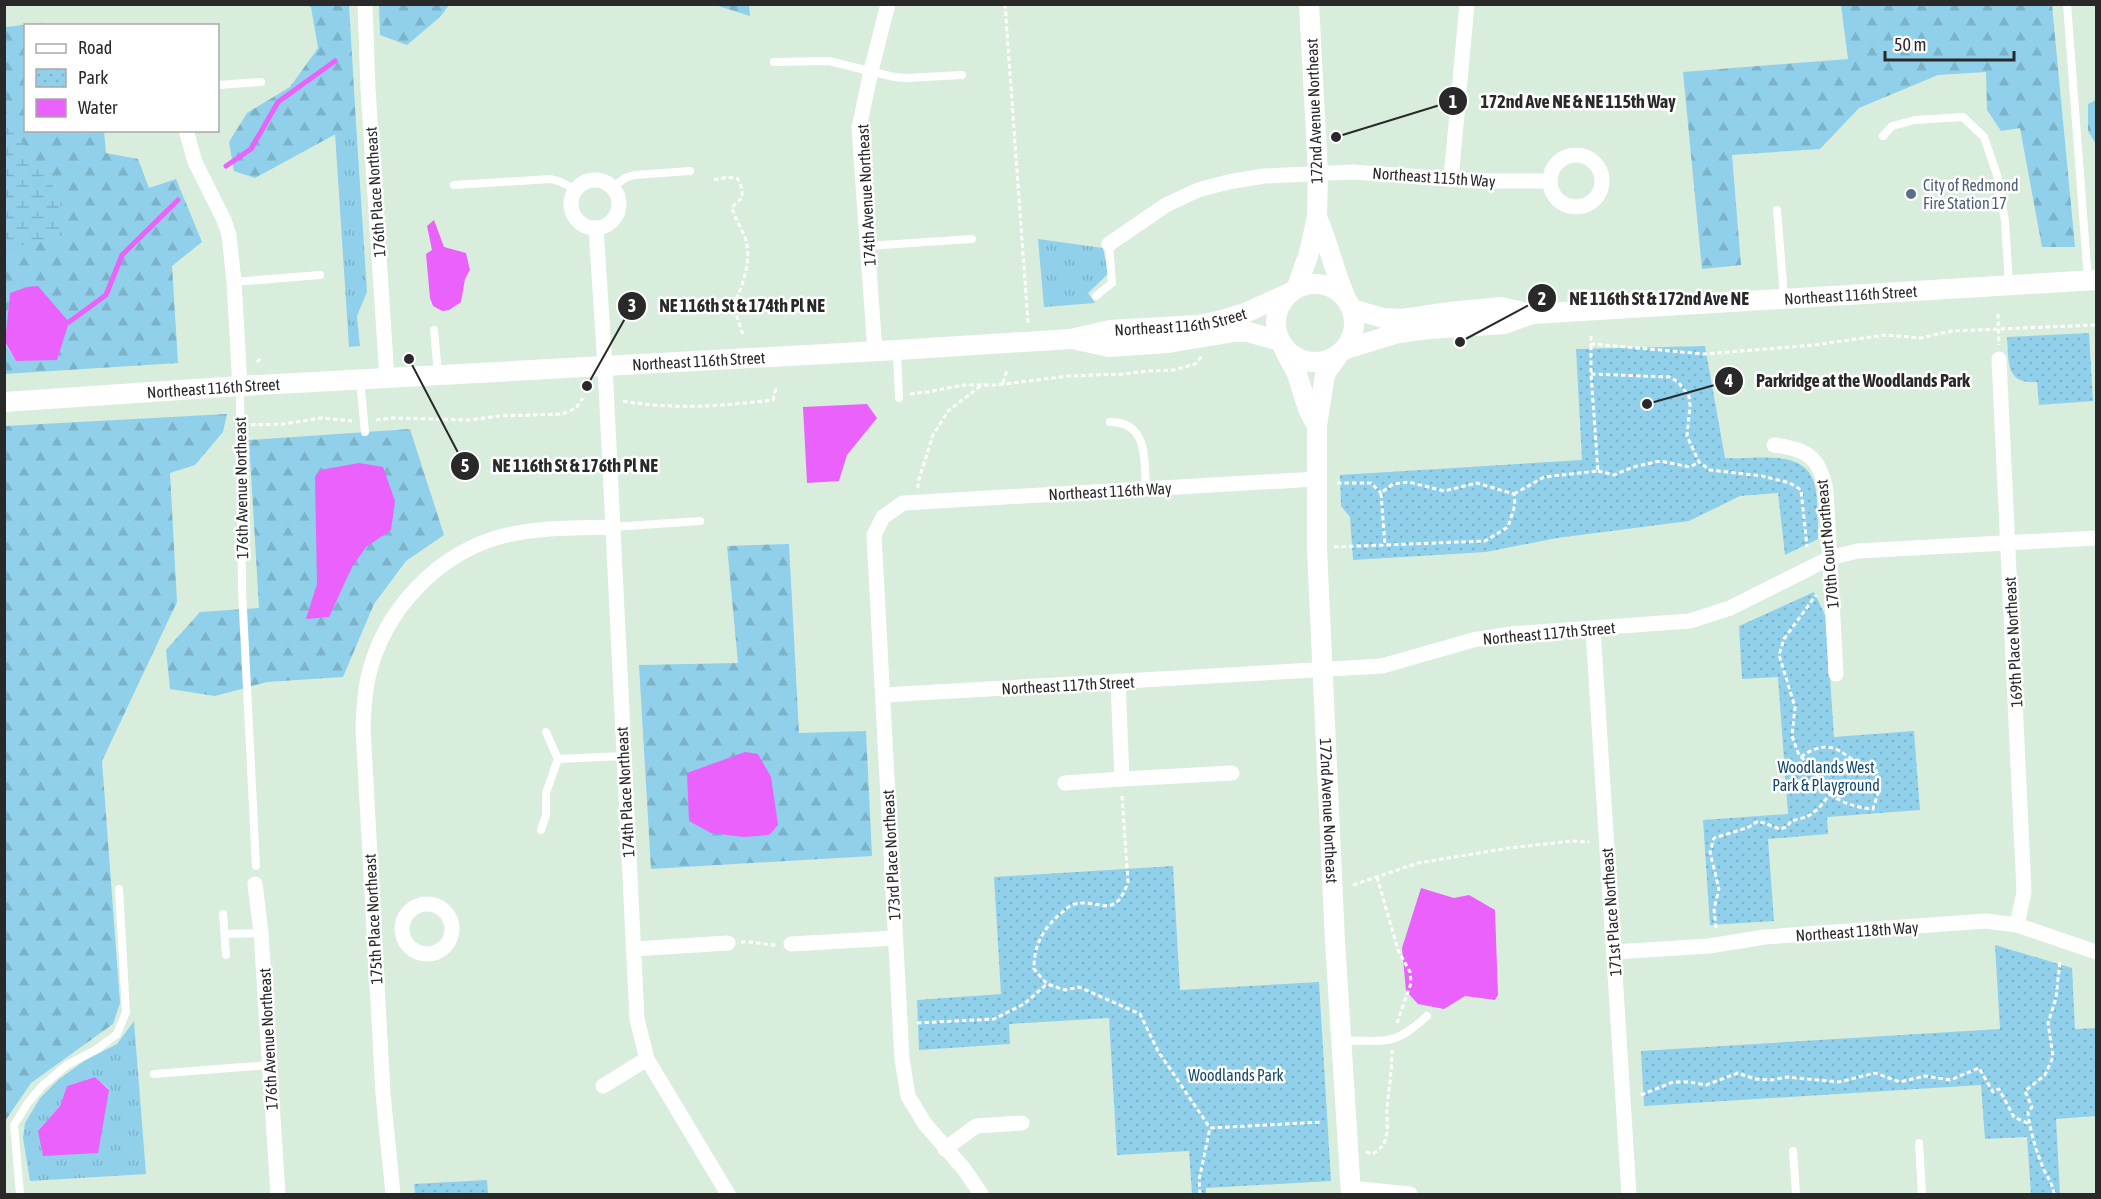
<svg xmlns="http://www.w3.org/2000/svg" width="2101" height="1199" font-family="'Asap Condensed',sans-serif">
  <style>
    .grass { fill: url(#grass-tufts); fill-rule: evenodd }
    .forest { fill: url(#forest-firs) }
    .wetland { fill: url(#wetland-marsh) }
    .park { fill: url(#park-dots) }
    .water { fill: #eb61fb }
    .lines { fill: none; stroke-linecap: round; stroke-linejoin: round }
    .stream { stroke: #eb61fb; stroke-width: 5 }
    .path { stroke: #fff; stroke-width: 3; stroke-dasharray: 4.5 3; stroke-linecap: butt }
    .service { stroke: #fff; stroke-width: 8 }
    .minor { stroke: #fff; stroke-width: 15 }
    .tertiary { stroke: #fff; stroke-width: 20 }
    .service-dot { fill: #5c6f8a; stroke: #fff; stroke-width: 2 }
    .labels { text-anchor: middle; dominant-baseline: central; stroke-width: 5; stroke-linejoin: round; paint-order: stroke }
    .street-label { font-size: 16px; fill: #292929; stroke: #fff }
    .service-label { font-size: 16px; fill: #4e5e75; stroke: #fff; text-anchor: start }
    .park-label { font-size: 16px; fill: #12476e; stroke: #fff }
    .leader { fill: none; stroke: #292929; stroke-width: 2 }
    .callout-dot { fill: #292929; stroke: #fff; stroke-width: 2 }
    .mark-label { font-size: 18px; text-anchor: middle; font-weight: bold; fill: #fff }
    .callout-label { font-size: 18px; text-anchor: middle; font-weight: bold; fill: #292929; stroke: #fff; stroke-width: 5; stroke-linejoin: round; paint-order: stroke }
  </style>
  <defs>
    <pattern id="grass-tufts" width="24" height="20" patternUnits="userSpaceOnUse" patternTransform="scale(1.5)"><rect width="24" height="20" fill="#90d0ea"/><path d="M3 7l-1-3M5 7V3M7 7l1-3M15 17l-1-3M17 17v-4M19 17l1-3" fill="none" stroke="#7cb3c9"/></pattern>
    <pattern id="forest-firs" width="22" height="20" patternUnits="userSpaceOnUse" patternTransform="scale(1.5)"><rect width="22" height="20" fill="#90d0ea"/><path d="M5 1l3.5 6h-7zM16 11l3.5 6h-7z" fill="#7cb3c9"/></pattern>
    <pattern id="wetland-marsh" width="20" height="14" patternUnits="userSpaceOnUse" patternTransform="scale(1.5)"><rect width="20" height="14" fill="#90d0ea"/><path d="M1 5h8M5 5V1M11 12h8M15 12V8" fill="none" stroke="#7cb3c9"/></pattern>
    <pattern id="park-dots" width="8" height="8" patternUnits="userSpaceOnUse" patternTransform="scale(1.5)"><rect width="8" height="8" fill="#90d0ea"/><path d="M2 2h.1M6 6h.1" fill="none" stroke="#7cb3c9" stroke-width="1.8" stroke-linecap="round"/></pattern>
  </defs>
  <rect width="100%" height="100%" fill="#d9eddd"/>
  <g class="grass">
    <path d="M356,123L367,292L357,316L360,346L349,347L335,133Z"/>
    <path d="M1038,239L1103,248L1108,274L1088,293L1095,303L1044,307Z"/>
    <path d="M134,1021L146,1174L30,1181L23,1138L25,1123L40,1098L58,1080L84,1061L117,1044ZM95,1077L109,1089L38,1131L60,1106L67,1086Z"/>
  </g>
  <g class="forest">
    <path d="M305,5H349L356,123L255,178L234,171L229,142L247,113L290,87L318,48L311,7Z"/>
    <path d="M379,5V4L449,5L440,17L407,45L380,35Z"/>
    <path d="M715,5H749L750,16Z"/>
    <path d="M1841,5H2052L2075,247H2042L2020,128L2001,131L1987,110L1986,72L1938,75L1859,108L1820,149L1732,155L1741,265L1702,269L1683,72L1848,59Z"/>
    <path d="M42,23L43,25L26,26V130L104,131L106,153L138,159L149,188L176,179L202,242L172,266L178,363L5,374L4,342L16,361L10,294L5,342V27Z"/>
    <path d="M2096,100V144L2088,131V104Z"/>
    <path d="M227,414L223,432L195,465L170,473L177,602L102,761L120,1003L113,1024L31,1083L5,1121V426Z"/>
    <path d="M410,429L444,535L406,561L374,604L343,677L267,682L215,696L170,689L166,650L200,612L259,608L249,440Z"/>
    <path d="M789,544L799,733L866,731L872,856L651,869L639,665L738,663L727,546Z"/>
  </g>
  <path class="wetland" d="M4,107L32,158L60,196V239L20,246L5,254Z"/>
  <g class="park">
    <path d="M2089,333L2093,401L2039,405L2037,382C2005,384 2009,362 2007,337Z"/>
    <path d="M1705,346L1725,458C1757,460 1810,446 1816,491C1818,507 1818,523 1818,539L1785,555L1778,493L1740,496L1689,521L1557,538L1486,552L1353,560L1350,517L1341,506L1340,475L1582,460L1576,349Z"/>
    <path d="M1814,592L1826,617L1834,737L1914,731L1920,810L1827,817L1828,834L1768,839L1774,921L1710,925L1703,820L1788,814L1778,677L1742,679L1739,626Z"/>
    <path d="M1173,866L1180,990L1319,982L1331,1181L1206,1188V1194H1192L1189,1151L1117,1155L1109,1018L1009,1024L1010,1044L919,1050L917,1000L1001,994L994,877Z"/>
    <path d="M1995,945L2072,968L2075,1029L2096,1028V1116L2056,1119L2060,1194H2031L2027,1137L1985,1139L1981,1085L1644,1106L1641,1051L2000,1029Z"/>
    <path d="M487,1180L488,1194H415L414,1184Z"/>
  </g>
  <g class="water">
    <path d="M434,220L444,247L466,253L470,270L465,279L461,302L449,310L442,311L433,306L430,298L426,254L432,250L427,226Z"/>
    <path d="M38,286L69,322L57,360L16,361L5,342L10,293L27,287Z"/>
    <path d="M867,404L877,418L847,455L839,481L807,483L803,407Z"/>
    <path d="M359,463L383,467L395,501L391,530L366,547L352,567L329,617L306,619L317,584L315,477L320,470Z"/>
    <path d="M745,752L758,754L771,777L778,825L769,835L744,837L711,833L689,821L687,773Z"/>
    <path d="M1421,888L1454,898L1469,895L1495,910L1498,995L1495,1000L1465,996L1444,1009L1418,1004L1406,991L1402,948Z"/>
    <path d="M95,1077L109,1090L98,1153L43,1156L38,1131L60,1106L67,1086Z"/>
  </g>
  <g class="lines">
    <g class="stream">
      <path d="M226,166L251,149L278,102L335,61"/>
      <path d="M69,322L106,295L122,255L178,200"/>
    </g>
    <g class="path">
      <path d="M1005,4L1028,323"/>
      <path d="M714,180L728,177L738,179L742,189V198L732,207C734,217 739,223 743,233C754,254 744,285 733,305L743,335"/>
      <path d="M1998,314L1999,345"/>
      <path d="M1591,336V344L1705,354L1814,345L1885,335L1921,338L1951,331L2096,325"/>
      <path d="M257,362L261,358"/>
      <path d="M1591,374L1670,377L1678,382L1689,396L1690,406L1687,436L1699,462L1710,470L1762,476L1790,483L1801,490L1807,547"/>
      <path d="M1003,383L1007,370"/>
      <path d="M910,394L927,392L964,385H996L1069,376L1123,374L1149,371L1174,370L1195,364L1202,356"/>
      <path d="M623,401C673,410 723,406 773,400L776,388"/>
      <path d="M376,420L392,418L469,420L499,416L562,414L576,408L583,398"/>
      <path d="M251,425L283,424L322,418L352,421"/>
      <path d="M1598,471L1614,475L1633,467L1660,461L1690,467L1699,462"/>
      <path d="M1337,483H1371L1381,493"/>
      <path d="M918,488V482L933,435L948,411L983,384"/>
      <path d="M1514,494L1544,477L1598,471L1591,374V344"/>
      <path d="M1334,547L1485,541L1508,527L1515,505L1514,494L1477,483L1444,491L1409,482L1393,484L1381,493L1385,546"/>
      <path d="M1801,757C1838,730 1846,766 1875,769C1884,783 1877,795 1873,809C1857,808 1843,803 1830,794"/>
      <path d="M1122,796L1128,882C1114,922 1100,898 1075,904C1068,906 1064,911 1059,915C1042,930 1034,946 1034,969L1047,984L1065,990L1079,987L1140,1014L1158,1051L1210,1128L1322,1122"/>
      <path d="M1377,877L1398,950L1410,972L1411,983L1397,1023"/>
      <path d="M1353,885L1418,863L1509,848L1572,841L1589,842"/>
      <path d="M1716,928L1714,909L1719,889L1710,852L1714,838L1747,828L1758,821L1780,829L1787,827L1791,821L1807,817L1818,809L1830,794L1817,775L1798,753L1792,736L1795,707L1779,655L1784,639L1816,595"/>
      <path d="M741,942C754,941 764,945 776,945"/>
      <path d="M917,1023L994,1019L1024,1004L1047,984"/>
      <path d="M1641,1095L1673,1082H1689L1706,1085L1738,1073L1755,1079L1771,1080L1787,1077L1839,1082L1875,1073L1900,1082L1925,1076L1950,1080L1979,1068L1993,1092L1999,1089L2014,1117L2029,1124"/>
      <path d="M1366,1152L1372,1154C1376,1152 1380,1149 1383,1145C1390,1133 1386,1120 1387,1107C1389,1088 1392,1070 1392,1050"/>
      <path d="M1200,1194L1199,1180L1210,1128"/>
      <path d="M2054,1194C2053,1185 2049,1180 2045,1172C2037,1154 2030,1132 2028,1112L2032,1107L2025,1091L2045,1075L2053,1057L2048,1023L2056,998L2060,961"/>
    </g>
    <g class="service">
      <path d="M2067,4L2088,280"/>
      <path d="M774,62L829,61L894,77L906,78L962,75"/>
      <path d="M218,85L261,82"/>
      <path d="M1883,136L1892,126L1915,120L1963,117L1984,137L1997,175L2005,221L2009,284"/>
      <path d="M454,185L551,179L561,182L576,190"/>
      <path d="M612,188L625,178L634,175L690,171"/>
      <path d="M1777,210L1784,297"/>
      <path d="M867,246L972,239"/>
      <path d="M234,282L320,275"/>
      <path d="M1096,296L1112,283L1109,244"/>
      <path d="M434,330L438,374"/>
      <path d="M897,352L899,398"/>
      <path d="M360,380L365,432"/>
      <path d="M240,387L242,590L256,866"/>
      <path d="M1110,422C1149,422 1144,461 1146,489"/>
      <path d="M612,527L700,521"/>
      <path d="M546,732L558,759"/>
      <path d="M541,830L546,815V793L558,759L623,756"/>
      <path d="M223,914L226,955"/>
      <path d="M225,934L261,933"/>
      <path d="M1342,1041C1384,1039 1391,1049 1427,1016"/>
      <path d="M154,1074L269,1065"/>
      <path d="M1919,1143L1922,1194"/>
      <path d="M1793,1151L1796,1194"/>
      <path d="M20,1194L14,1125L27,1104L42,1086L67,1065L97,1049L117,1034L126,1012L119,889"/>
    </g>
    <g class="minor">
      <path d="M365,4L368,89L387,379"/>
      <path d="M186,130L195,162L224,220L229,235L234,282L240,386"/>
      <circle cx="1576" cy="181" r="26"/>
      <path d="M1451,179L1467,4"/>
      <circle cx="595" cy="204" r="24"/>
      <path d="M596,228L605,366L637,1019L647,1059L728,1194"/>
      <path d="M1109,244L1166,205L1198,190L1228,182L1264,176L1353,172L1477,181H1550"/>
      <path d="M875,352L859,128L871,71L888,4"/>
      <path d="M1999,359L2024,892L2017,925"/>
      <path d="M1774,445C1807,449 1820,457 1826,491L1836,674"/>
      <path d="M1593,629L1629,1194"/>
      <path d="M1118,682L1122,779L1232,773"/>
      <path d="M883,695L1382,666L1473,640L1511,634L1690,621L1730,608L1830,558L1857,551L2096,538"/>
      <path d="M1065,783L1122,779"/>
      <path d="M255,884L261,933L278,1194"/>
      <circle cx="427" cy="929" r="25"/>
      <path d="M791,944L895,938"/>
      <path d="M633,949L728,943"/>
      <path d="M1614,952L1709,946L1765,937L1986,921L2017,925L2096,952"/>
      <path d="M603,1086L647,1059"/>
      <path d="M945,1149L976,1126L1022,1123"/>
      <path d="M1350,1188L1410,1194"/>
      <path d="M393,1194L383,1094L363,728C364,711 364,695 368,678C383,610 439,551 507,535C541,527 577,528 612,527"/>
      <path d="M981,1194L964,1169L925,1124L908,1096L902,1059L874,535L883,517L903,503L1317,479"/>
    </g>
    <g class="tertiary">
      <path d="M1317,217C1328,242 1334,270 1345,296"/>
      <circle cx="1315" cy="323" r="39"/>
      <path d="M1297,287L1309,253L1317,217L1318,173L1309,4"/>
      <path d="M1352,309L1383,318L1402,319L1450,312L1501,307L1532,314"/>
      <path d="M1077,340L1109,347L1168,343L1234,332H1248L1280,341"/>
      <path d="M1284,349L1297,374L1308,409L1317,426"/>
      <path id="s1" d="M1343,350L1398,333L1429,329L1504,324L1532,314L2096,280"/>
      <path id="s2" d="M1339,354L1325,374L1317,426V549L1335,941L1351,1194"/>
      <path id="s3" d="M4,402L240,386L897,350L1071,339L1110,330L1197,325L1218,321L1245,313L1287,294"/>
    </g>
  </g>
  <circle class="service-dot" cx="1911" cy="194" r="6"/>
  <g class="labels">
    <g class="street-label">
      <text transform="translate(1314 111) rotate(-92)">172nd Avenue Northeast</text>
      <text transform="translate(1434 177) rotate(4)">Northeast 115th Way</text>
      <text transform="translate(375 192) rotate(-94)">176th Place Northeast</text>
      <text transform="translate(866 195) rotate(-93)">174th Avenue Northeast</text>
      <text stroke="none"><textPath href="#s1" startOffset="513">Northeast 116th Street</textPath></text>
      <text stroke="none"><textPath href="#s3" startOffset="1180">Northeast 116th Street</textPath></text>
      <text stroke="none"><textPath href="#s3" startOffset="696">Northeast 116th Street</textPath></text>
      <text stroke="none"><textPath href="#s3" startOffset="210">Northeast 116th Street</textPath></text>
      <text transform="translate(241 488) rotate(-91)">176th Avenue Northeast</text>
      <text transform="translate(1110 491) rotate(-3)">Northeast 116th Way</text>
      <text transform="translate(1827 544) rotate(-95)">170th Court Northeast</text>
      <text transform="translate(1549 633) rotate(-5)">Northeast 117th Street</text>
      <text transform="translate(2013 642) rotate(-93)">169th Place Northeast</text>
      <text transform="translate(1068 685) rotate(-3)">Northeast 117th Street</text>
      <text transform="translate(625 792) rotate(-93)">174th Place Northeast</text>
      <text stroke="none"><textPath href="#s2" startOffset="462">172nd Avenue Northeast</textPath></text>
      <text transform="translate(891 855) rotate(-93)">173rd Place Northeast</text>
      <text transform="translate(1611 912) rotate(-94)">171st Place Northeast</text>
      <text transform="translate(373 919) rotate(-93)">175th Place Northeast</text>
      <text transform="translate(1857 931) rotate(-4)">Northeast 118th Way</text>
      <text transform="translate(268 1039) rotate(-93)">176th Avenue Northeast</text>
    </g>
    <g class="service-label">
      <text x="1923" y="185">City of Redmond<tspan x="1923" dy="18">Fire Station 17</tspan></text>
    </g>
    <g class="park-label">
      <text x="1826" y="767">Woodlands West<tspan x="1826" dy="18">Park &amp; Playground</tspan></text>
      <text x="1236" y="1075">Woodlands Park</text>
    </g>
  </g>
  <path class="leader" d="M1336 137L1453 101M1460 342L1542 298M587 386L632 306M1647 404L1729 381M409 359L465 466"/>
  <g class="callout-dot">
    <circle cx="1336" cy="137" r="6"/>
    <circle cx="1460" cy="342" r="6"/>
    <circle cx="587" cy="386" r="6"/>
    <circle cx="1647" cy="404" r="6"/>
    <circle cx="409" cy="359" r="6"/>
    <circle cx="1453" cy="101" r="15"/>
    <circle cx="1542" cy="298" r="15"/>
    <circle cx="632" cy="306" r="15"/>
    <circle cx="1729" cy="381" r="15"/>
    <circle cx="465" cy="466" r="15"/>
  </g>
  <g class="mark-label">
    <text x="1453" y="108">1</text>
    <text x="1542" y="305">2</text>
    <text x="632" y="312">3</text>
    <text x="1729" y="387">4</text>
    <text x="465" y="472">5</text>
  </g>
  <g class="callout-label">
    <text x="1578" y="108">172nd Ave NE &amp; NE 115th Way</text>
    <text x="1659" y="305">NE 116th St &amp; 172nd Ave NE</text>
    <text x="742" y="312">NE 116th St &amp; 174th Pl NE</text>
    <text x="1863" y="387">Parkridge at the Woodlands Park</text>
    <text x="575" y="472">NE 116th St &amp; 176th Pl NE</text>
  </g>
  <rect width="2101" height="1199" fill="none" stroke="#292929" stroke-width="12"/>
  <rect x="24" y="24" width="195" height="108" fill="#ffffff" stroke="#a9a9a9" stroke-width="1.5"/>
  <rect x="36" y="44" width="30" height="9" fill="#ffffff" stroke="#a9a9a9" stroke-width="1.5"/>
  <text x="78" y="54" font-size="18" fill="#292929">Road</text>
  <rect x="36" y="69" width="30" height="18" fill="url(#park-dots)" stroke="#a9a9a9" stroke-width="1.5"/>
  <text x="78" y="84" font-size="18" fill="#292929">Park</text>
  <rect x="36" y="99" width="30" height="18" fill="#eb61fb" stroke="#a9a9a9" stroke-width="1.5"/>
  <text x="78" y="114" font-size="18" fill="#292929">Water</text>
  <path d="M1885 51v9h129v-9" fill="none" stroke="#292929" stroke-width="3"/>
  <text x="1894" y="51" font-size="18" fill="#292929" stroke="#ffffff" stroke-width="4.5" paint-order="stroke">50 m</text>
</svg>
